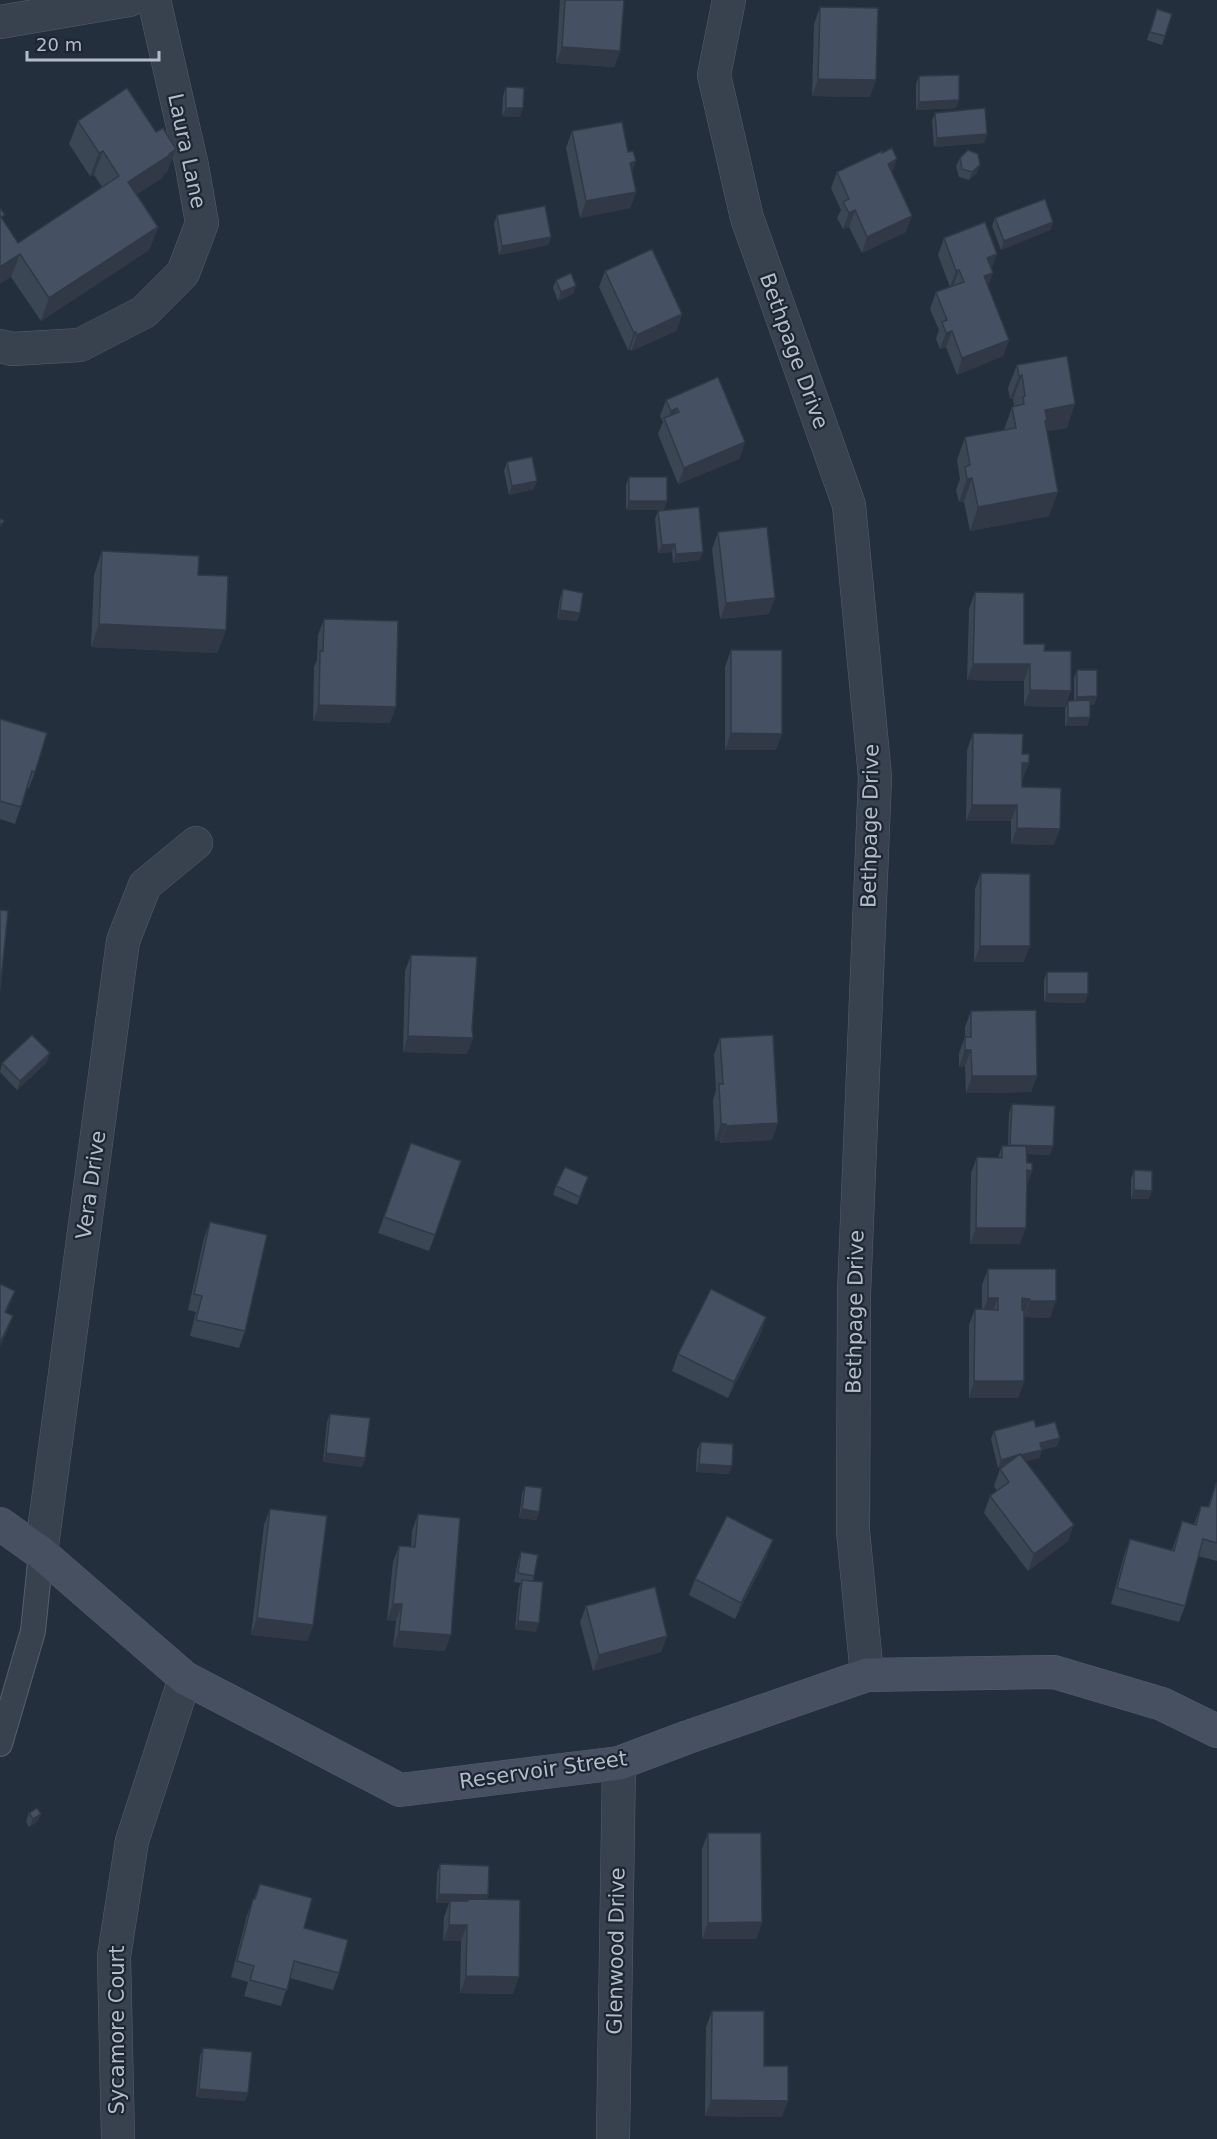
<svg xmlns="http://www.w3.org/2000/svg" width="1217" height="2139" font-family="'DejaVu Sans',sans-serif">
  <style>
    .lines { fill: none; stroke-linecap: round; stroke-linejoin: round }
    .lane-casing { stroke: #565f6c; stroke-width: 26 }
    .street-casing { stroke: #565f6c; stroke-width: 34 }
    .secondary-casing { stroke: #565f6c; stroke-width: 34 }
    .lane { stroke: #38414e; stroke-width: 24 }
    .street { stroke: #38414e; stroke-width: 33 }
    .secondary { stroke: #465061; stroke-width: 33 }
    .wall { fill: #3b4654 }
    .shaded-wall { fill: #303945 }
    .building { fill: #455162; stroke: #303945; stroke-width: 1.5 }
    .labels { text-anchor: middle; dominant-baseline: central; stroke-width: 4.5; stroke-linejoin: round; paint-order: stroke }
    .street-label { font-size: 21px; fill: #b4bcc9; stroke: #1d2633 }
  </style>
  <rect width="100%" height="100%" fill="#242f3e"/>
  <g class="lines">
    <g class="lane-casing">
      <path id="lane" d="M0,1744L33,1631L41,1553"/>
    </g>
    <g class="street-casing">
      <g id="street">
        <path d="M729,0L714,75L747,218L849,505L875,777L854,1294L853,1531L867,1675"/>
        <path d="M0,22L129,0"/>
        <path d="M0,346L12,349L80,345L144,312L183,273L202,223L192,166L154,0"/>
        <path d="M41,1553L123,941L145,885L196,843"/>
        <path d="M118,2139L114,1956L132,1841L185,1678"/>
        <path d="M613,2139L619,1763"/>
      </g>
    </g>
    <g class="secondary-casing">
      <path id="secondary" d="M0,1524L41,1553L185,1678L400,1790L619,1763L688,1737L867,1675L1054,1672L1162,1704L1217,1731"/>
    </g>
    <use href="#lane" class="lane"/>
    <use href="#street" class="street"/>
    <use href="#secondary" class="secondary"/>
  </g>
  <g class="wall">
    <path d="M560,0H624L620,51L614,67L556,63Z"/>
    <path d="M820,7L870,97L812,96L814,24Z"/>
    <path d="M1157,9L1165,36L1162,45L1147,40Z"/>
    <path d="M919,76L956,108L916,110V84Z"/>
    <path d="M506,87L520,117L502,116L503,96Z"/>
    <path d="M935,113L987,134L984,143L934,147L932,121Z"/>
    <path d="M78,121L167,172L163,175L162,178L137,194L158,227L149,250L41,321L11,277L3,220L18,243L102,187L94,175L90,176L69,144Z"/>
    <path d="M572,131L632,173L636,192L630,208L580,218L566,148Z"/>
    <path d="M960,158L977,173L969,180L959,177L956,166Z"/>
    <path d="M837,172L892,173L906,232L862,253L849,227L843,229L837,218L841,210L831,188Z"/>
    <path d="M497,215L551,237L548,245L499,255L494,224Z"/>
    <path d="M995,218L1053,222L1050,230L1001,250L992,226Z"/>
    <path d="M944,238L992,270L988,287L1009,340L1003,356L957,375L946,347L940,349L936,339L939,330L930,309L936,292L950,287L938,255Z"/>
    <path d="M605,271L682,314L676,331L631,351L630,349L628,350L599,287Z"/>
    <path d="M556,280L576,286L573,294L558,301L553,288Z"/>
    <path d="M1017,365L1067,428L1047,431L1049,516L970,531L964,502H959L956,490L960,479L957,460L965,437L1004,430L1012,407L1014,406L1013,399H1010L1008,388Z"/>
    <path d="M666,400L745,442L739,459L678,484L658,434L663,422L660,416Z"/>
    <path d="M507,462L534,489L509,495L504,471Z"/>
    <path d="M629,477L664,510H626V485Z"/>
    <path d="M658,511L700,560L673,563L672,552L658,553L655,519Z"/>
    <path d="M718,532L769,614L720,619L712,549Z"/>
    <path d="M102,551L198,575L226,630L217,653L91,647L94,575Z"/>
    <path d="M563,589L580,613L577,621L557,619L560,598Z"/>
    <path d="M975,592L1024,644L1044,651L1065,707L1024,706V681L967,680L969,609Z"/>
    <path d="M324,619L390,723L313,721L314,667L317,660L318,635Z"/>
    <path d="M731,650L776,750H725V667Z"/>
    <path d="M1077,670L1097,696L1094,705H1090V717L1087,726H1065V709L1068,701H1074V678Z"/>
    <path d="M0,719L35,772L29,788H27L15,824L0,819Z"/>
    <path d="M973,733L1022,754L1029,763L1022,779V787L1054,845L1011,844V821H966L967,750Z"/>
    <path d="M981,873L1024,962H974L975,889Z"/>
    <path d="M411,955L467,1054L403,1052L405,971Z"/>
    <path d="M1047,972L1085,1003L1044,1002V980Z"/>
    <path d="M971,1011L1037,1076L1031,1092L966,1093L965,1066L959,1067V1053L965,1037V1027Z"/>
    <path d="M720,1038L772,1140L720,1143V1141H715L713,1100L716,1090L714,1055Z"/>
    <path d="M47,1062L17,1090L0,1072L2,1063Z"/>
    <path d="M1012,1104L1050,1155L1027,1154V1163L1032,1171L1027,1185L1020,1244H970L971,1173L977,1157L998,1158L1002,1146H1008L1009,1113Z"/>
    <path d="M411,1143L435,1235L429,1251L378,1233Z"/>
    <path d="M1134,1170L1149,1199H1131V1179Z"/>
    <path d="M588,1177L577,1205L553,1195L556,1186Z"/>
    <path d="M210,1222L245,1331L239,1348L190,1336L196,1312L188,1310L204,1238Z"/>
    <path d="M988,1269H1056L1050,1318L1024,1317V1381L1018,1398H969V1325L975,1309H982V1285Z"/>
    <path d="M766,1317L761,1333L728,1398L672,1371L678,1354Z"/>
    <path d="M330,1414L365,1458L362,1467L323,1462L327,1422Z"/>
    <path d="M1036,1427L1060,1438L1057,1446L1042,1450L1039,1458L1026,1461L1068,1541L1028,1571L984,1513L990,1496L997,1491L994,1486L1000,1469L1003,1467L998,1468L991,1439L994,1431Z"/>
    <path d="M701,1442L729,1474L696,1472L697,1450Z"/>
    <path d="M1216,1483H1217V1561L1198,1556L1185,1606L1179,1622L1111,1604L1124,1555L1130,1539L1172,1550L1182,1521L1194,1524L1201,1506L1208,1507Z"/>
    <path d="M525,1486L539,1512L536,1520L519,1518L522,1494Z"/>
    <path d="M270,1509L313,1625L307,1641L251,1635L264,1525Z"/>
    <path d="M418,1514L445,1651L393,1647L396,1621L387,1620L393,1562L399,1546L411,1547L412,1531Z"/>
    <path d="M521,1552L534,1576L533,1581L536,1632L515,1629L519,1588L521,1583L514,1582L518,1561Z"/>
    <path d="M767,1556L735,1619L689,1595L695,1579Z"/>
    <path d="M586,1606L667,1636L661,1652L593,1671L580,1622Z"/>
    <path d="M29,1813L41,1814L37,1822L29,1827L26,1822Z"/>
    <path d="M708,1833L762,1922L756,1939H702V1849Z"/>
    <path d="M440,1864L488,1895L487,1899L513,1994L460,1993L461,1941H443L444,1917L449,1903H436L437,1873Z"/>
    <path d="M260,1884L304,1928L339,1973L333,1990L290,1978L281,2006L244,1996L248,1982L231,1977L247,1915Z"/>
    <path d="M712,2011L782,2117L705,2116L706,2027Z"/>
    <path d="M203,2048L248,2093L245,2101L196,2097L200,2056Z"/>
  </g>
  <g class="shaded-wall">
    <path d="M562,47L620,51L614,67L556,63Z"/>
    <path d="M818,79L876,80L870,97L812,96Z"/>
    <path d="M959,100L956,108L916,110L919,102Z"/>
    <path d="M506,108H523L520,117L502,116Z"/>
    <path d="M987,134L984,143L934,147L937,138Z"/>
    <path d="M176,149L167,172L163,175L162,178L120,205L128,182Z"/>
    <path d="M103,151L94,175L90,176L99,153Z"/>
    <path d="M897,159L891,176L888,164Z"/>
    <path d="M636,161L630,178V163Z"/>
    <path d="M980,165L977,173L969,180L972,172Z"/>
    <path d="M636,192L630,208L580,218L586,201Z"/>
    <path d="M855,210L849,227L843,229L849,213Z"/>
    <path d="M912,216L906,232L862,253L867,237Z"/>
    <path d="M1053,222L1050,230L1001,250L1004,241Z"/>
    <path d="M158,227L149,250L41,321L49,298Z"/>
    <path d="M551,237L548,245L499,255L502,246Z"/>
    <path d="M20,254L11,277L0,284V267Z"/>
    <path d="M997,254L991,271L987,258Z"/>
    <path d="M959,270L953,286L950,287L956,271Z"/>
    <path d="M993,273L987,289L984,276Z"/>
    <path d="M576,286L573,294L558,301L561,292Z"/>
    <path d="M682,314L676,331L631,351L637,335Z"/>
    <path d="M952,331L946,347L940,349L946,333Z"/>
    <path d="M636,332L630,349L628,350L634,333Z"/>
    <path d="M1009,340L1003,356L957,375L962,358Z"/>
    <path d="M1022,375L1013,399H1010L1019,376Z"/>
    <path d="M1075,404L1067,428L1043,432L1045,410Z"/>
    <path d="M677,408L671,424H667L671,411Z"/>
    <path d="M745,442L739,459L678,484L684,468Z"/>
    <path d="M972,478L964,502H959L967,479Z"/>
    <path d="M537,481L534,489L509,495L512,486Z"/>
    <path d="M1058,492L1049,516L970,531L978,507Z"/>
    <path d="M629,501H667L664,510H626Z"/>
    <path d="M675,544L672,552L658,553L662,545Z"/>
    <path d="M703,552L700,560L673,563L676,554Z"/>
    <path d="M775,598L769,614L720,619L726,603Z"/>
    <path d="M560,610L580,613L577,621L557,619Z"/>
    <path d="M99,624L226,630L217,653L91,647Z"/>
    <path d="M973,664H1030L1024,681L967,680Z"/>
    <path d="M1030,690L1071,691L1065,707L1024,706Z"/>
    <path d="M1097,696L1094,705H1073L1077,697Z"/>
    <path d="M319,705L396,707L390,723L313,721Z"/>
    <path d="M1090,717L1087,726H1065L1068,718Z"/>
    <path d="M731,733L782,734L776,750H725Z"/>
    <path d="M1022,763H1029L1023,779L1016,780Z"/>
    <path d="M972,805H1017L1011,821H966Z"/>
    <path d="M1017,828L1060,829L1054,845L1011,844Z"/>
    <path d="M980,946H1030L1024,962H974Z"/>
    <path d="M1047,994H1088L1085,1003L1044,1002Z"/>
    <path d="M408,1036L473,1038L467,1054L403,1052Z"/>
    <path d="M965,1050H971L965,1066L959,1067Z"/>
    <path d="M50,1053L47,1062L17,1090L20,1081Z"/>
    <path d="M972,1076H1037L1031,1092L966,1093Z"/>
    <path d="M778,1123L772,1140L720,1143L726,1126Z"/>
    <path d="M721,1124H726L720,1141H715Z"/>
    <path d="M1010,1145L1053,1146L1050,1155L1007,1153Z"/>
    <path d="M1027,1170L1032,1171L1026,1187Z"/>
    <path d="M1134,1190L1152,1191L1149,1199H1131Z"/>
    <path d="M976,1228H1026L1020,1244H970Z"/>
    <path d="M15,1291L9,1307L0,1327L5,1312Z"/>
    <path d="M988,1298H998L992,1314H982Z"/>
    <path d="M1022,1298L1030,1299L1024,1315L1016,1314Z"/>
    <path d="M1030,1301H1056L1050,1318L1024,1317Z"/>
    <path d="M13,1316L7,1332L0,1347V1343Z"/>
    <path d="M766,1317L761,1333L728,1398L734,1382Z"/>
    <path d="M974,1381H1024L1018,1398H969Z"/>
    <path d="M1060,1438L1057,1446L1042,1450L1039,1458L998,1468L1001,1460L1040,1443Z"/>
    <path d="M326,1453L365,1458L362,1467L323,1462Z"/>
    <path d="M699,1464L732,1466L729,1474L696,1472Z"/>
    <path d="M522,1509L539,1512L536,1520L519,1518Z"/>
    <path d="M1074,1525L1068,1541L1028,1571L1034,1554Z"/>
    <path d="M773,1540L767,1556L735,1619L741,1603Z"/>
    <path d="M393,1604H402L396,1621L387,1620Z"/>
    <path d="M257,1618L313,1625L307,1641L251,1635Z"/>
    <path d="M518,1621L539,1623L536,1632L515,1629Z"/>
    <path d="M399,1631L451,1635L445,1651L393,1647Z"/>
    <path d="M667,1636L661,1652L593,1671L599,1655Z"/>
    <path d="M41,1814L37,1822L29,1827L33,1819Z"/>
    <path d="M439,1894L488,1895L485,1903H436Z"/>
    <path d="M762,1922L756,1939H702L708,1923Z"/>
    <path d="M449,1925H467L461,1941H443Z"/>
    <path d="M466,1976L519,1977L513,1994L460,1993Z"/>
    <path d="M199,2089L248,2093L245,2101L196,2097Z"/>
    <path d="M711,2100L788,2101L782,2117L705,2116Z"/>
  </g>
  <g class="building">
    <path d="M565,0H624L620,51L562,47Z"/>
    <path d="M820,7L878,8L876,80L818,79Z"/>
    <path d="M1157,9L1172,14L1165,36L1150,32Z"/>
    <path d="M959,75V100L919,102V76Z"/>
    <path d="M506,87L524,88L523,108H506Z"/>
    <path d="M127,88L156,132L163,128L176,149L169,154L170,155L128,182L158,227L49,298L20,254L0,267V208L5,215L1,217L18,243L119,176L103,151L99,153L78,121Z"/>
    <path d="M985,108L987,134L937,138L935,113Z"/>
    <path d="M622,122L628,152L633,151L636,161L630,163L636,192L586,201L572,131Z"/>
    <path d="M892,148L897,159L888,164L912,216L867,237L855,210L849,213L843,202L849,199L837,172L882,151V153Z"/>
    <path d="M968,150L978,154L980,165L972,172L962,169L960,158Z"/>
    <path d="M1045,199L1053,222L1004,241L995,218Z"/>
    <path d="M545,206L551,237L502,246L497,215Z"/>
    <path d="M985,222L997,254L987,258L993,273L984,276L1009,340L962,358L952,331L946,333L942,322L947,320L936,292L964,282L959,270L956,271L944,238Z"/>
    <path d="M652,249L682,314L637,335L636,332L634,333L605,271Z"/>
    <path d="M571,273L576,286L561,292L556,280Z"/>
    <path d="M1067,356L1075,404L1045,410L1047,420L1045,421L1058,492L978,507L972,478L967,479L965,467L970,465L965,437L1016,428L1012,407L1024,404L1023,397L1025,396L1022,375L1019,376L1017,365Z"/>
    <path d="M718,377L745,442L684,468L664,418L679,412L677,408L671,411L666,400Z"/>
    <path d="M532,457L537,481L512,486L507,462Z"/>
    <rect x="629" y="477" width="38" height="24"/>
    <path d="M699,507L703,552L676,554L675,544L662,545L658,511Z"/>
    <path d="M0,518L4,521L0,526Z"/>
    <path d="M767,527L775,598L726,603L718,532Z"/>
    <path d="M102,551L199,556L198,575L228,576L226,630L99,624Z"/>
    <path d="M563,589L583,593L580,613L560,610Z"/>
    <path d="M975,592L1024,593V644H1045L1044,651H1071V691L1030,690V664H973Z"/>
    <path d="M324,619L398,621L396,707L319,705L320,651H323Z"/>
    <path d="M731,650H782V734L731,733Z"/>
    <path d="M1077,670H1097V696L1077,697Z"/>
    <path d="M1090,700V717L1068,718V701Z"/>
    <path d="M0,719L47,733L35,772L32,771L21,807L0,801Z"/>
    <path d="M973,733L1023,734L1022,754H1029V763H1022V787L1061,788L1060,829L1017,828V805H972Z"/>
    <path d="M981,873L1030,874V946H980Z"/>
    <path d="M0,910L8,911L0,990Z"/>
    <path d="M411,955L477,957L472,1029L473,1038L408,1036Z"/>
    <rect x="1047" y="972" width="41" height="22"/>
    <path d="M1036,1010L1037,1076H972L971,1050H965V1037H971V1011Z"/>
    <path d="M32,1035L50,1053L20,1081L2,1063Z"/>
    <path d="M773,1035L778,1123L726,1126V1124H721L719,1084H723L720,1038Z"/>
    <path d="M1012,1104L1055,1106L1053,1146L1010,1145Z"/>
    <path d="M411,1143L461,1161L435,1235L384,1217Z"/>
    <path d="M1002,1146H1026L1027,1163H1032V1171L1027,1170L1026,1228H976L977,1157L1002,1158Z"/>
    <path d="M565,1167L588,1177L580,1197L556,1186Z"/>
    <path d="M1134,1170L1152,1171V1191L1134,1190Z"/>
    <path d="M210,1222L267,1235L245,1331L196,1320L202,1296L194,1294Z"/>
    <path d="M988,1269H1056V1301H1030V1299L1022,1298V1310H1024V1381H974L975,1309L998,1310V1298H988Z"/>
    <path d="M0,1284L15,1291L5,1312L13,1316L0,1343Z"/>
    <path d="M711,1289L766,1317L734,1382L678,1354Z"/>
    <path d="M330,1414L370,1418L365,1458L326,1453Z"/>
    <path d="M1034,1420L1036,1427L1055,1422L1060,1438L1040,1443L1042,1450L1021,1455L1020,1454L1018,1455L1001,1460L994,1431Z"/>
    <path d="M701,1442L733,1444L732,1466L699,1464Z"/>
    <path d="M1020,1454L1074,1525L1034,1554L990,1496L1009,1482L1000,1469Z"/>
    <path d="M1216,1483H1217V1543L1203,1539L1185,1606L1117,1588L1130,1539L1174,1551L1182,1521L1196,1525L1201,1506L1209,1507Z"/>
    <path d="M525,1486L542,1488L539,1512L522,1509Z"/>
    <path d="M270,1509L327,1516L313,1625L257,1618Z"/>
    <path d="M418,1514L460,1518L451,1635L399,1631L402,1604H393L399,1546L415,1547Z"/>
    <path d="M727,1516L773,1540L741,1603L695,1579Z"/>
    <path d="M521,1552L538,1555L534,1576L518,1573Z"/>
    <path d="M522,1580L543,1582L539,1623L518,1621Z"/>
    <path d="M655,1587L667,1636L599,1655L586,1606Z"/>
    <path d="M37,1808L41,1814L33,1819L29,1813Z"/>
    <path d="M708,1833H761L762,1922L708,1923Z"/>
    <path d="M440,1864L489,1866L488,1895L439,1894Z"/>
    <path d="M260,1884L312,1898L304,1928L348,1940L339,1973L294,1961L287,1990L250,1980L254,1966L237,1961L253,1899H255Z"/>
    <path d="M468,1899L520,1900L519,1977L466,1976L467,1925H449L450,1901H468Z"/>
    <path d="M712,2011H764V2066H788V2101L711,2100Z"/>
    <path d="M203,2048L252,2052L248,2093L199,2089Z"/>
  </g>
  <g class="labels">
    <g class="street-label">
      <text transform="translate(187 151) rotate(78)">Laura Lane</text>
      <text transform="translate(794 351) rotate(70)">Bethpage Drive</text>
      <text transform="translate(870 826) rotate(-89)">Bethpage Drive</text>
      <text transform="translate(91 1185) rotate(-82)">Vera Drive</text>
      <text transform="translate(855 1312) rotate(-89)">Bethpage Drive</text>
      <text transform="translate(543 1770) rotate(-8)">Reservoir Street</text>
      <text transform="translate(616 1951) rotate(-89)">Glenwood Drive</text>
      <text transform="translate(117 2030) rotate(-90)">Sycamore Court</text>
    </g>
  </g>
  <path d="M27 51v9h132v-9" fill="none" stroke="#b4bcc9" stroke-width="3"/>
  <text x="36" y="51" font-size="18" fill="#b4bcc9" stroke="#1d2633" stroke-width="4.5" paint-order="stroke">20 m</text>
</svg>
